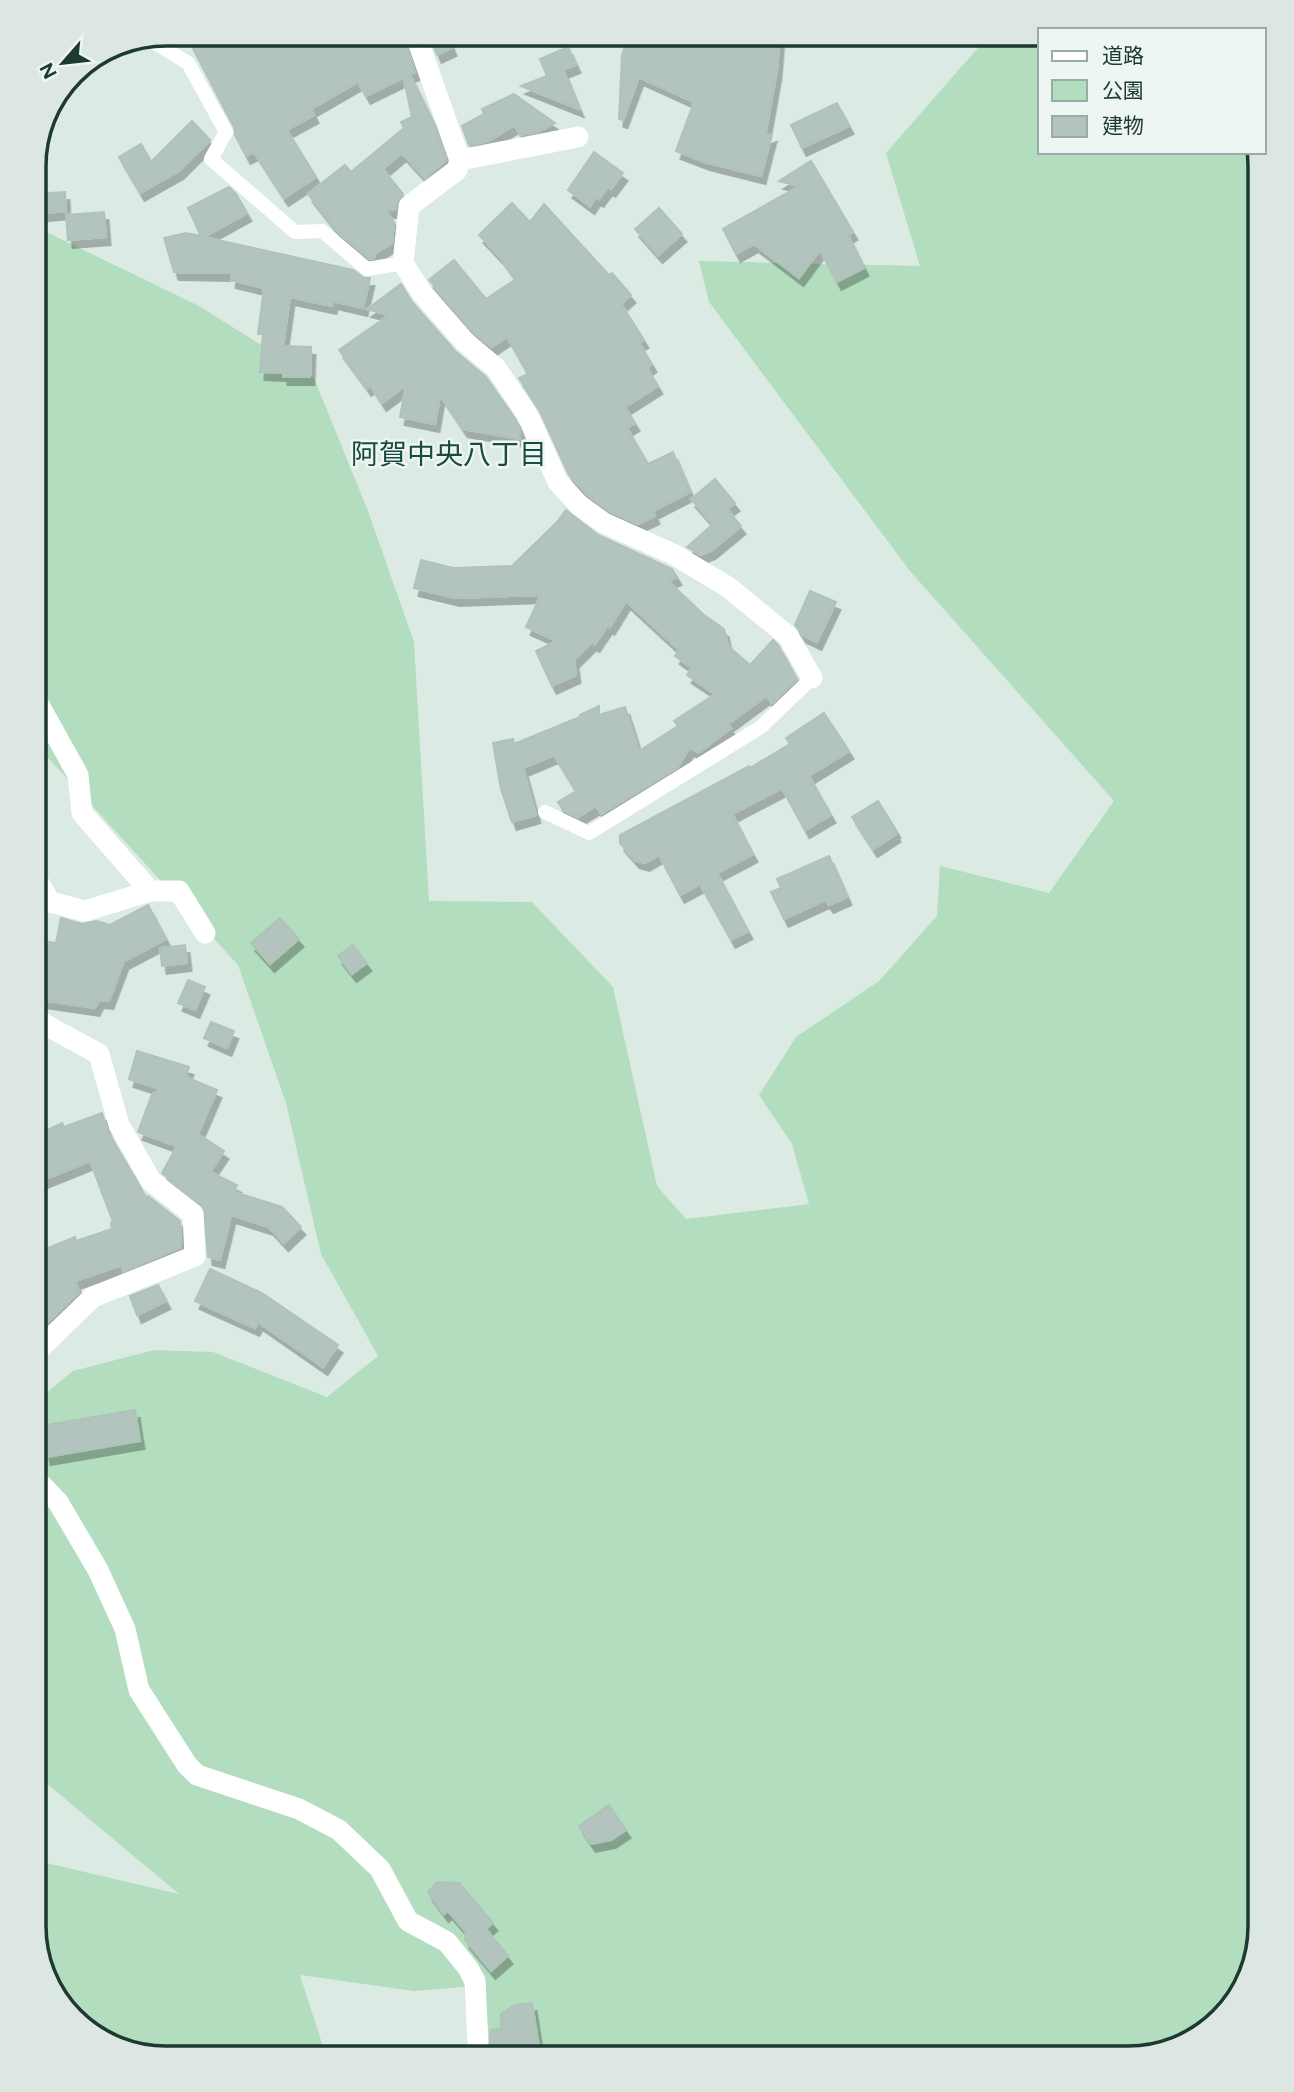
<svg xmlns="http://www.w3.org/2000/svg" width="1294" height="2092" font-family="Figtree,'Noto Sans JP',sans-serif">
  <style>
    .green { fill: #b3ddbf }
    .building { fill: #b2c4bd; stroke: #afc3bb; stroke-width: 2; filter: url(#shadow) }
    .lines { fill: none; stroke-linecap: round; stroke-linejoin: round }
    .lane { stroke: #fff; stroke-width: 14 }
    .street { stroke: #fff; stroke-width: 21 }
    .labels { text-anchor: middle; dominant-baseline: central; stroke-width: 5; stroke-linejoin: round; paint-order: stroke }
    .neighbourhood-label { font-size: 28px; fill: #194c41; stroke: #edf6f2 }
    .rim { fill: none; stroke: #1e3932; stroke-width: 3.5 }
  </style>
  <defs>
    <filter id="shadow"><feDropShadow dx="4.5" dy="8" stdDeviation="0" flood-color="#0004"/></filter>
  </defs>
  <rect width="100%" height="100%" fill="#dceae4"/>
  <path class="green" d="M990,34H1040V152H1258L1261,166V1927L1239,2000L1187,2045L1128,2059H462L485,1985L414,1991L300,1975L327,2059L158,2058L92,2037L47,1985L33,1926V1860L179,1894L33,1772V1404L73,1371L154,1350L213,1352L327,1397L378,1356L321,1254L286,1103L238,965L42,751L33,726L34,226L199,306L314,378L368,511L414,642L429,901L532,902L613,987L657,1186L686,1219L809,1204L792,1144L759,1095L796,1037L879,981L937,916L940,866L1049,893L1114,801L910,571L709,302L699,261L920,266L886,153Z"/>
  <g class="building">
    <path d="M185,33H402L415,72L366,96L358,82L311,109L314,115L287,130L316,177L284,198L254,152L246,156L235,135L234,127Z"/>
    <path d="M429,33H446L452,48L437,55Z"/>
    <path d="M630,33H780L777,70L765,137L772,134L761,176L705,162L676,151L694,102L639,77L623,120L619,119L622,55Z"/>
    <path d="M568,47L576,65L563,70L579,109L521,86L547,76L540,59Z"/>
    <path d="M411,77L431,118L446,160L425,178L402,153L383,169L403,194L397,200L395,210H386L394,222L392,243L375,254L374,258L370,259L339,233L308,194L345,165L351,172L404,128L401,122L412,117L404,80Z"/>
    <path d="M514,94L555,123L537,132L520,135L515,125L488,141L469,145L462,126L484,114L482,109Z"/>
    <path d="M837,103L849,126L802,148L791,125Z"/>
    <path d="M192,121L210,140L179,171L140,193L119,157L141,144L151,162Z"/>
    <path d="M594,152L623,173L611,189L608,187L599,199L596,197L590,206L568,190Z"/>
    <path d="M811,161L853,232L848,235L864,268L837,282L820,250L799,278L754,244L736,254L723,229L799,186L779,181Z"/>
    <path d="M229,187L236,194L247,213L204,237L353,270L364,278H370L363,308L333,301L332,306L290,297L283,346L311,347L310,377H283V373L260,372L263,334H258L264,288L231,280L232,273L174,272L164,238L186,233L201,236L188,208Z"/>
    <path d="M65,192L66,211L34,214V194Z"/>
    <path d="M512,203L530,222L544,204L609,275L612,273L631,295L621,304L644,340L639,343L652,364L647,368L658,386L625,407L635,423L627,428L648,464L673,452L690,492L653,511L655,516L638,524L611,512L588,495L569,475L539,409L519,378L528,374L507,337L492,347L474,333L429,280L454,260L486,299L516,279L499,256L479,235Z"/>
    <path d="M659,208L682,234L658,255L635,229Z"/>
    <path d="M104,212L106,237L68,240L66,215Z"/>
    <path d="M401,284L412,302L455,351L486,377L516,420L520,431V439L463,429L440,395L435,424L400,417L406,385L382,403L370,385L367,388L339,350L389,315L367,309Z"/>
    <path d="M715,479L735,503L727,509L741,526L711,551L701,555L687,547L713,524L691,499Z"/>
    <path d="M566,510L598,535L672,569L677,577L668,581L704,615L724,629L728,646L750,665L773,640L778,645L797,679L772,703L766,696L728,724L731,728L699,752L689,748L678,767L601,814L596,806L578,817L563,810L558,802L576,791L554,755L523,768L536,815L512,822L501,789L493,743L513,739L514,744L580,717V715L599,706V715L625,707L639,751L678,726L674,721L715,694L687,675L692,668L675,656L679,650L626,601L610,627L608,625L595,644L592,642L574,660L576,675L552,686L536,651L557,641L526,627L541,595L455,598L414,588L421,560L453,568L512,566L557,522Z"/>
    <path d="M810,591L836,602L817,642L802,635L795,625Z"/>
    <path d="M824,713L849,751L809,776L831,815L805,830L782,788L732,814L753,854L717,873L748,931L731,940L700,884L680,895L659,855L645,863L635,860L620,843V835L749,766L750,768L790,744L786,738Z"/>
    <path d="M878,801L896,830L894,831L896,834L873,849L852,817Z"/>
    <path d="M829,856L847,897L829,905L825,900L784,919L771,892L781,888L777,879Z"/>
    <path d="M148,905L166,939L124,961L109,1001L99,1000L95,1008L33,999V961L36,940L56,943L61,918L82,924L96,921L110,925Z"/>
    <path d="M280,918L299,939L270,964L251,943Z"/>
    <path d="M185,945L187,963L162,966L160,948Z"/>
    <path d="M353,945L367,963L352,974L338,956Z"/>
    <path d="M188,980L205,987L195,1010L178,1003Z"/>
    <path d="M211,1022L234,1031L227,1048L204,1038Z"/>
    <path d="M137,1051L189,1067L186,1077L217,1090L198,1134L224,1151L210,1172L237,1185L234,1192L282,1207L301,1227L284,1243L269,1227L231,1215L220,1260L208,1257L204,1208L162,1173L177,1146L138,1132L152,1094L163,1090L129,1079Z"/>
    <path d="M102,1113L108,1132L142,1190L146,1200L148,1196L180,1221L181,1247L123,1271L122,1265L75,1281L79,1292L33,1336V1254L75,1237L76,1241L112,1229L111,1223L113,1222L90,1161L33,1184V1154L49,1146L43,1132L62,1123L64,1127Z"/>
    <path d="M210,1269L262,1293L338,1345L323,1367L258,1322L255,1328L195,1301Z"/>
    <path d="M158,1285L166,1301L137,1315L130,1296Z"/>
    <path d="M135,1410L140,1441L46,1457L41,1426Z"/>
    <path d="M609,1805L626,1830L611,1840L591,1844L579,1826Z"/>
    <path d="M437,1882L459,1883L493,1923L486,1929L508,1956L491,1971L465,1940L466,1932L448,1911L444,1914L428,1892Z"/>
    <path d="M532,2003L541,2059H489L491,2030L501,2028V2014L515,2005Z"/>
  </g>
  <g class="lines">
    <g class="lane">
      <path d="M145,37L188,63L226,132L211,159L295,232L322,231L367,269L403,263"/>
      <path d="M545,812L589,833L761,727L812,678"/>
    </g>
    <g class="street">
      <path d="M415,33L460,160L457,170L409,206L403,263L422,293L465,342L496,368L527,414L558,482L579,505L604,523L673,554L728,587L788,636L812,678"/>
      <path d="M460,160L578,137"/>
      <path d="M33,694L78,775L82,813L150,891H179L205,933"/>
      <path d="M33,873L50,902L85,911L150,891"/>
      <path d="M33,1355L93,1297L195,1256L193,1214L151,1181L119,1125L99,1054L33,1018"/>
      <path d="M33,1476L58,1502L98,1570L125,1629L139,1690L187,1765L197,1775L299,1809L339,1830L380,1869L408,1921L447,1942L468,1968L475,1981L478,2043L475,2059"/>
    </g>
  </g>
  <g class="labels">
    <g class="neighbourhood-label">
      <text x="449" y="454">阿賀中央八丁目</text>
    </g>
  </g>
  <path d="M0 0H1294V2092H0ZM166 46H1128A120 120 0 0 1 1248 166V1926A120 120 0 0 1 1128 2046H166A120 120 0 0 1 46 1926V166A120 120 0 0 1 166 46Z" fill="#dce7e3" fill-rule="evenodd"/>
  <path class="rim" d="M166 46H1128A120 120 0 0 1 1248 166V1926A120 120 0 0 1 1128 2046H166A120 120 0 0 1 46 1926V166A120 120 0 0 1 166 46Z"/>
  <rect x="1038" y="28" width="228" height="126" fill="#edf6f2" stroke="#9aaaa5" stroke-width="2"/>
  <rect x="1052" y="51" width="35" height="10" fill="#ffffff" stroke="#9aaaa5" stroke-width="2"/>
  <text x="1102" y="63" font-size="21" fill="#1e3932">道路</text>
  <rect x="1052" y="80" width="35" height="21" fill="#b3ddbf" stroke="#9aaaa5" stroke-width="2"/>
  <text x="1102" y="98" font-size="21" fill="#1e3932">公園</text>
  <rect x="1052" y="116" width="35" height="21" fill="#b2c4bd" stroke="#9aaaa5" stroke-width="2"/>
  <text x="1102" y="133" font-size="21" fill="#1e3932">建物</text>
  <g transform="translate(63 63) rotate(242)" stroke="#edf6f2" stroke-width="5" paint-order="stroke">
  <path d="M0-5L12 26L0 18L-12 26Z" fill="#1e3932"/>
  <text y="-10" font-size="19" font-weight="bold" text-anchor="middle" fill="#1e3932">N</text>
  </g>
</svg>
